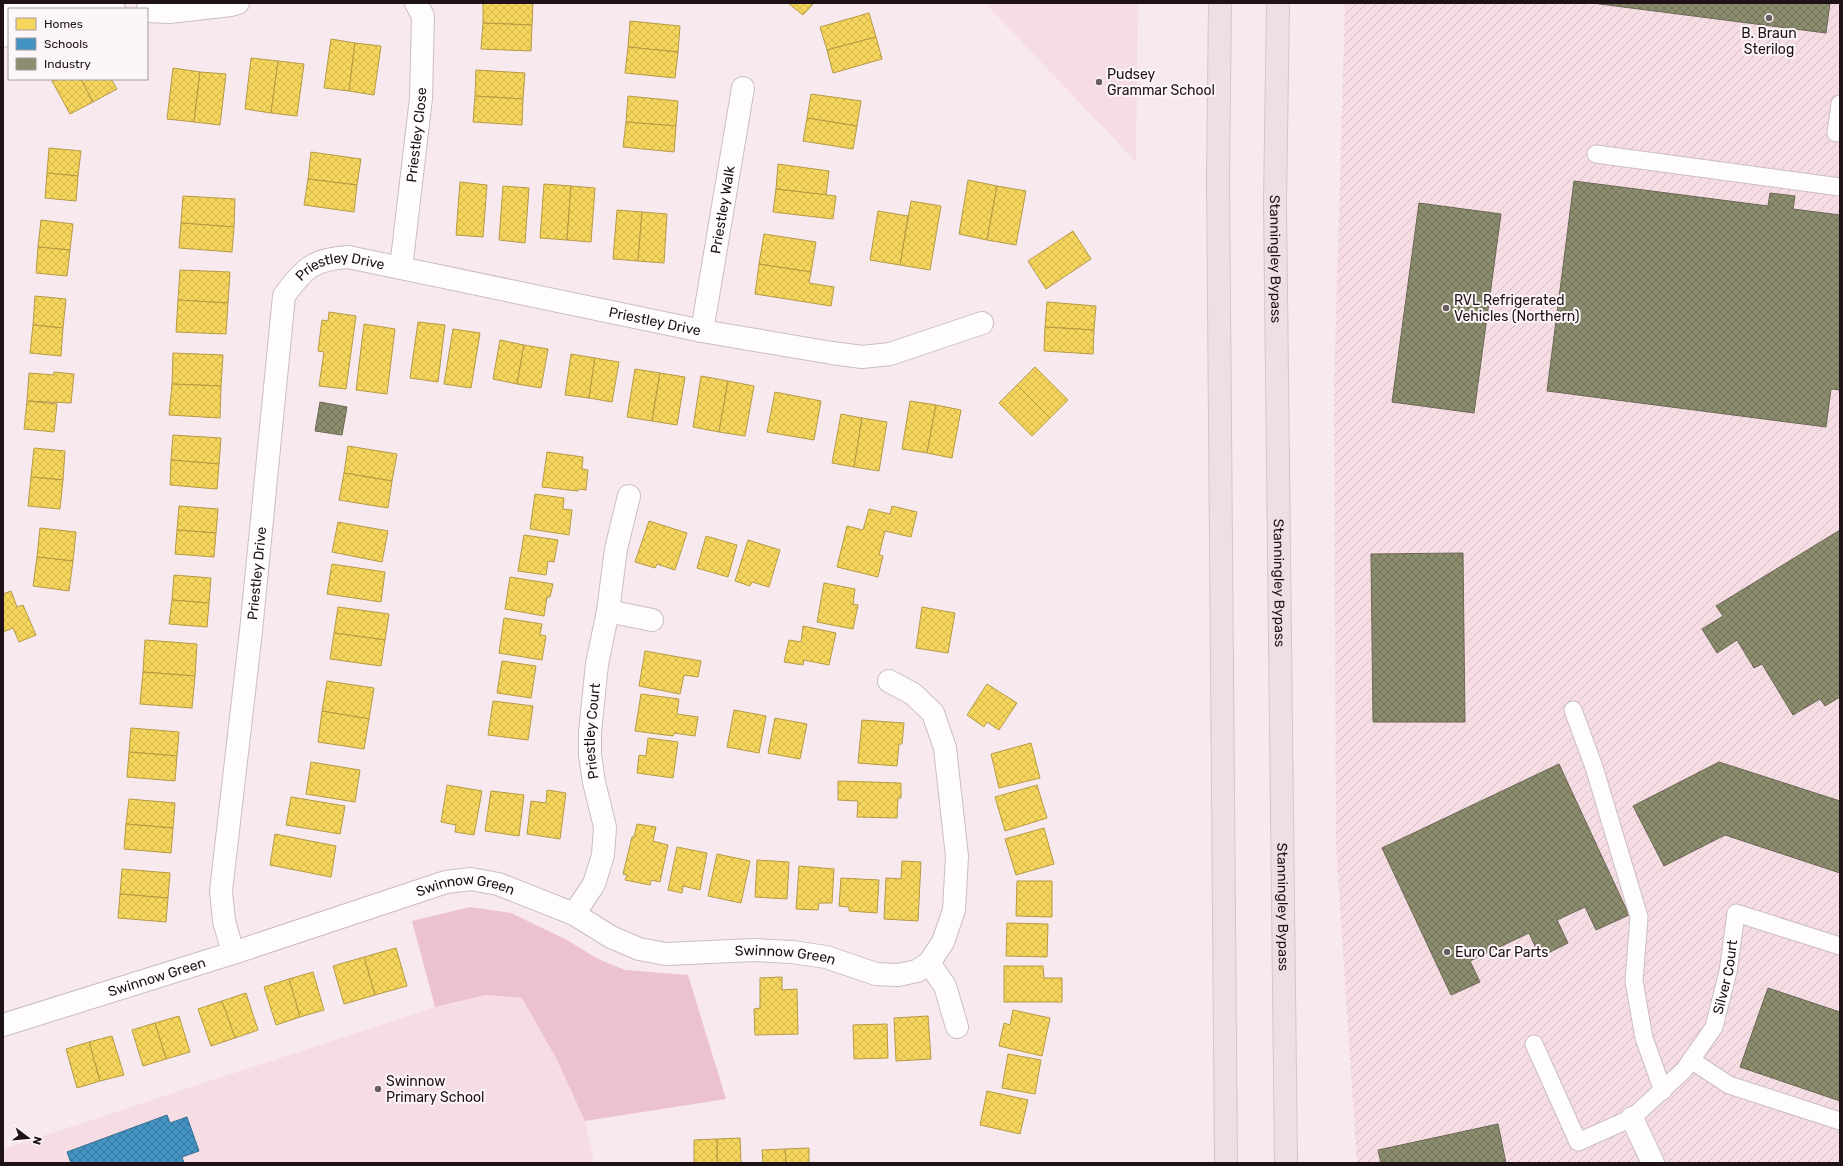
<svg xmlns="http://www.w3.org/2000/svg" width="1843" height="1166" font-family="Rubik,sans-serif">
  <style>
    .built { fill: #f6dde4 }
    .industrial { fill: url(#industrial-furrows) }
    .green { fill: #edc2d0 }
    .homes { fill: url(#homes-cross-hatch); stroke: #b59a47 }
    .schools { fill: url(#schools-cross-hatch); stroke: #386c8f }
    .industry { fill: url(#industry-cross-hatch); stroke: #6b6754 }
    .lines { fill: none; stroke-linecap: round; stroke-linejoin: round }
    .lane-casing { stroke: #cbbec3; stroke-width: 19 }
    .street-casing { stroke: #cbbec3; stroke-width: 24 }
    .highway-casing { stroke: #d0c8ca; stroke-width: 24 }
    .lane { stroke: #fefcfc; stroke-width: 17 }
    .street { stroke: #fefcfc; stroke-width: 22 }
    .highway { stroke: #efdee4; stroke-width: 22 }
    .poi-dot { fill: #6a5d62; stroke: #fdf6f8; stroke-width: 1.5 }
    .labels { text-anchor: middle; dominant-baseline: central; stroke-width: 4; stroke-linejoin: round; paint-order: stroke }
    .poi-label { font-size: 14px; fill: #1e1216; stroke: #fdf6f8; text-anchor: start }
    .street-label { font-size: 14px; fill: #1e1216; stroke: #fdf6f8 }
  </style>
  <defs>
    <pattern id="industrial-furrows" width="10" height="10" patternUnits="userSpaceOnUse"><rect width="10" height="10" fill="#f6dde4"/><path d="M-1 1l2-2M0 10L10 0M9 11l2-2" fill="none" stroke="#d2bdc3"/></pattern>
    <pattern id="homes-cross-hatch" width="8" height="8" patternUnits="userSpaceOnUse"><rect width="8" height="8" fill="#f6d55c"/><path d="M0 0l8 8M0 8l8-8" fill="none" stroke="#d2b64f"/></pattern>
    <pattern id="schools-cross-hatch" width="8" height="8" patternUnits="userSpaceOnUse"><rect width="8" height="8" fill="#4393c3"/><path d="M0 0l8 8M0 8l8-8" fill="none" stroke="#37779d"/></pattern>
    <pattern id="industry-cross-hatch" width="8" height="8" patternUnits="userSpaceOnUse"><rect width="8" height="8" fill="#8c8c6e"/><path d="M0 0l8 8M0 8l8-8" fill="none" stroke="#727159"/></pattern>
  </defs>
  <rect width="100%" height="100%" fill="#f8e9ee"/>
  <g class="built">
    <path d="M985,3H1138L1136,162Z"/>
    <path d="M486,995L522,998L556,1058L585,1121L594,1163H3V1149L435,1007Z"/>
  </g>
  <path class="industrial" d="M1345,3H1840V1163H1357L1336,846L1334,389Z"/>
  <path class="green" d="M470,907L511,913L567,940L598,959L625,970L688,975L726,1099L585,1121L556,1058L522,998L486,995L435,1007L412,921Z"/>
  <g class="homes">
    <path d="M483,3H533L532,25L483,23Z"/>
    <path d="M788,3H814L803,15Z"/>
    <path d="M869,13L876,37L827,50L820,27Z"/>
    <path d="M630,21L680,26L678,52L628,47Z"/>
    <path d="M483,23L532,25L531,51L481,49Z"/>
    <path d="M876,37L882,59L833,73L827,50Z"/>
    <path d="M331,39L355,43L349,91L324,88Z"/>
    <path d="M355,43L381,46L374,95L349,91Z"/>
    <path d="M628,47L678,52L675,78L625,73Z"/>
    <path d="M251,58L278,61L271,113L245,109Z"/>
    <path d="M278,61L304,64L297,116L271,113Z"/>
    <path d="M173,68L200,72L194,122L167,119Z"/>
    <path d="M476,70L525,73L523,99L475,96Z"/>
    <path d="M200,72L226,74L220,125L194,122Z"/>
    <path d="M56,79H81L93,102L70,114L52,81Z"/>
    <path d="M81,79H111L117,89L93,102Z"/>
    <path d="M811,94L861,101L857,126L807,118Z"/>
    <path d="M475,96L523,99L522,125L473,122Z"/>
    <path d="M628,96L678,101L676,126L626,122Z"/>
    <path d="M807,118L857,126L853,149L803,141Z"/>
    <path d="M626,122L676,126L674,152L623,147Z"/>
    <path d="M49,148L81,151L78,176L47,173Z"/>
    <path d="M311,152L361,159L357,185L308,179Z"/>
    <path d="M778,164L829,171L826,195L776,189Z"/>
    <path d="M47,173L78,176L76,201L45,198Z"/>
    <path d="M308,179L357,185L354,212L304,205Z"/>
    <path d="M968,180L997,186L987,240L959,234Z"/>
    <path d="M460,182L487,185L483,237L456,235Z"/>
    <path d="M544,184L571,186L567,240L540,238Z"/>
    <path d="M503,186L529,188L525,243L499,240Z"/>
    <path d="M571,186L595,188L591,242L567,240Z"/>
    <path d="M997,186L1026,191L1016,245L987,240Z"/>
    <path d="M776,189L836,196L833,219L773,212Z"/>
    <path d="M183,196L235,199L234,227L181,223Z"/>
    <path d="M911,201L941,206L930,270L900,265Z"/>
    <path d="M617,210L642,212L638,261L613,259Z"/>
    <path d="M878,211L908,216L900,265L870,260Z"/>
    <path d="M642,212L667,214L664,263L638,261Z"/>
    <path d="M41,220L73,224L70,250L38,247Z"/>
    <path d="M181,223L234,227L232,252L179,248Z"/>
    <path d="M1073,231L1091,259L1046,289L1028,261Z"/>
    <path d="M764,234L816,242L811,272L759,264Z"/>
    <path d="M38,247L70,250L67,276L36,273Z"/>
    <path d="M759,264L811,272L809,283L834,287L831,306L755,294Z"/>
    <path d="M180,270L230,272L228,303L178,300Z"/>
    <path d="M35,296L66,299L63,328L33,325Z"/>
    <path d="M178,300L228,303L226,334L176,332Z"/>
    <path d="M1047,302L1096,306L1094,330L1045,327Z"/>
    <path d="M329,312L356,316L346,389L319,386L324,352L318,351L322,320L328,321Z"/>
    <path d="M418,322L445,325L438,382L410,378Z"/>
    <path d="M364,324L395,329L387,394L356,390Z"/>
    <path d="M33,325L63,328L61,356L30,353Z"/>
    <path d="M1045,327L1094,330L1093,354L1044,351Z"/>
    <path d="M453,329L480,333L471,388L444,384Z"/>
    <path d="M500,340L524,345L517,384L493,379Z"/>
    <path d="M524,345L548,349L541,388L517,384Z"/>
    <path d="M173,353L223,355L221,386L172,384Z"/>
    <path d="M571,354L595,358L589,398L565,395Z"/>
    <path d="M595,358L619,362L612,402L589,398Z"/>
    <path d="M1035,367L1068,400L1050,418L1017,385Z"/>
    <path d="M635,369L660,373L652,421L627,417Z"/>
    <path d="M54,372L74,374L71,403L27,401L29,373L54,375Z"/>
    <path d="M660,373L685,377L677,425L652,421Z"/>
    <path d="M701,376L728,381L719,432L693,427Z"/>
    <path d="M728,381L754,386L745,436L719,432Z"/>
    <path d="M172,384L221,386L220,418L169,415Z"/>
    <path d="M1017,385L1050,418L1032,436L999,403Z"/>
    <path d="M775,392L821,401L814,440L767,432Z"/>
    <path d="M27,401L57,404L54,432L24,429Z"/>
    <path d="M910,401L936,405L927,453L902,449Z"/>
    <path d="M936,405L961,410L952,458L927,453Z"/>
    <path d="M841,414L862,418L854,467L832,463Z"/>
    <path d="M862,418L887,422L879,471L854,467Z"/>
    <path d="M173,435L221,438L219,464L171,460Z"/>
    <path d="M348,446L397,454L392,481L344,473Z"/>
    <path d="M34,448L65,451L63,480L31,477Z"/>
    <path d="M547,452L583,457L582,469L588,470L586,490L579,489L578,491L542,487Z"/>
    <path d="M171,460L219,464L217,489L170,485Z"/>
    <path d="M344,473L392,481L388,508L339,500Z"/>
    <path d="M31,477L63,480L60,509L28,506Z"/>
    <path d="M535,494L564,498L563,509L572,510L569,535L530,529Z"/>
    <path d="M179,506L218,509L216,533L177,530Z"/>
    <path d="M892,506L917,512L911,537L885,531L879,555L883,556L878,577L837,567L847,526L863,530L869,509L890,514Z"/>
    <path d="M649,521L687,533L675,570L657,564L655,568L635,562Z"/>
    <path d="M338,522L388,531L382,562L332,552Z"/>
    <path d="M40,528L76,532L73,561L37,557Z"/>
    <path d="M177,530L216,533L214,557L175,554Z"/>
    <path d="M524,535L558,540L554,562L548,561L546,575L518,571Z"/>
    <path d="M706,536L737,545L728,577L697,568Z"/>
    <path d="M748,540L780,550L769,587L752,582L750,586L735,581Z"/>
    <path d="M37,557L73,561L69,591L33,586Z"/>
    <path d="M332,564L385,572L381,602L327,594Z"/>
    <path d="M174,575L211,578L209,603L172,600Z"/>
    <path d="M510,577L553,584L550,597H547L544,616L505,609Z"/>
    <path d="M824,583L855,589L853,604L858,605L853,629L817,622Z"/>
    <path d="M11,591L17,607L23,605L36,635L19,642L13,628L3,632V594Z"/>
    <path d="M172,600L209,603L207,627L169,624Z"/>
    <path d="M338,607L389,614L385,640L334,633Z"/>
    <path d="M922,607L955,613L948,653L916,648Z"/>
    <path d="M504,618L542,624L540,635L546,636L542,660L499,653Z"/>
    <path d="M803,626L836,633L829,665L804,660L803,665L784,662L789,640L801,642Z"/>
    <path d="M334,633L385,640L381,666L330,659Z"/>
    <path d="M145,640L197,644L195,676L143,672Z"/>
    <path d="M645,651L701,661L698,677L684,675L680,694L639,686Z"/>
    <path d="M502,661L536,666L531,698L497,693Z"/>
    <path d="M143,672L195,676L192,708L140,704Z"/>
    <path d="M327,681L374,688L369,719L322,711Z"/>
    <path d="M987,684L1017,703L999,730L987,722L984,727L967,715Z"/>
    <path d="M641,694L679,699L677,714L698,717L695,736L674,733L673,736L635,731Z"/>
    <path d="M493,701L533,706L528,740L488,735Z"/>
    <path d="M734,710L766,716L759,753L727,747Z"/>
    <path d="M322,711L369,719L364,749L318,742Z"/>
    <path d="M775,718L807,724L800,759L768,753Z"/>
    <path d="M862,720L904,723L902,744H899L897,766L858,763Z"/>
    <path d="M131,728L179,732L177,756L129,752Z"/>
    <path d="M648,738L678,742L673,778L637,773L639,755L646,756Z"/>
    <path d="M1031,743L1040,778L999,788L991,754Z"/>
    <path d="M129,752L177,756L175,781L127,777Z"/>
    <path d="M311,762L360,770L355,802L306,794Z"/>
    <path d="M838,781L901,783V798H898L897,818L857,817L858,801L838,800Z"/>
    <path d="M447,785L482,791L474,835L455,832L456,825L441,822Z"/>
    <path d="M1037,785L1047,818L1005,831L995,797Z"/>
    <path d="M547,790L566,793L560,839L527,834L531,801L546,803Z"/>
    <path d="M491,791L524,795L519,836L485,831Z"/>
    <path d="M291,797L345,806L340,834L286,825Z"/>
    <path d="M129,799L175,803L173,828L126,824Z"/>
    <path d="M126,824L173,828L171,853L124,849Z"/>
    <path d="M637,824L656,827L653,841L668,845L660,882L651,880L650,885L625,880L627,875L623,874L632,837H634Z"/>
    <path d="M1044,828L1054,864L1016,875L1005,839Z"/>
    <path d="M275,834L336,846L331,877L270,865Z"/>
    <path d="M677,847L707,853L700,890L683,886L682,893L668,890Z"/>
    <path d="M717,854L750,861L741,903L708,896Z"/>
    <path d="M757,860L789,862L787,899L755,897Z"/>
    <path d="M902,861L921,862L918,921L884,919L886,878L901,879Z"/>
    <path d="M799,866L834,869L832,903H819L818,910L796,909Z"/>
    <path d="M122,869L170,873L168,898L120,894Z"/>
    <path d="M841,878L879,880L877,913L849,911V907L839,906Z"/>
    <path d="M1017,881H1052V917L1016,916Z"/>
    <path d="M120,894L168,898L166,922L118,918Z"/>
    <path d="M1007,923L1048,924L1047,957L1006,956Z"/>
    <path d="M396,948L407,986L375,995L364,957Z"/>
    <path d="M364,957L375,995L344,1004L333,966Z"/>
    <path d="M1004,966H1043L1044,978H1062V1002H1004Z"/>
    <path d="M313,972L324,1010L300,1017L289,979Z"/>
    <path d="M782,977V990L797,989L798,1034L755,1035L754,1009L760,1008V978Z"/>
    <path d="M289,979L300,1017L276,1025L264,987Z"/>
    <path d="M246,993L258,1030L235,1038L222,1001Z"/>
    <path d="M222,1001L235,1038L211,1046L198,1009Z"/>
    <path d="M1013,1010L1050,1018L1042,1056L999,1046L1004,1023L1010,1025Z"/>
    <path d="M179,1016L190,1052L166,1059L155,1023Z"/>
    <path d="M928,1016L931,1059L896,1061L894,1018Z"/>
    <path d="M155,1023L166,1059L143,1066L132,1030Z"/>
    <path d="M887,1024L888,1058L854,1059L853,1025Z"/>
    <path d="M112,1036L124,1075L100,1081L89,1042Z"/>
    <path d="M89,1042L100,1081L77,1088L66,1049Z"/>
    <path d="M1008,1054L1041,1060L1035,1094L1002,1088Z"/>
    <path d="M987,1091L1028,1100L1020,1134L980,1125Z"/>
    <path d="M740,1138L741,1163H717V1139Z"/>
    <path d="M717,1139V1163H694V1140Z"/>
    <path d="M809,1148V1163H786L785,1149Z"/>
    <path d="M785,1149L786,1163H763L762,1150Z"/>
  </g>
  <path class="schools" d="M167,1115L170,1123L187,1117L199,1151L182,1157L184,1163H71L67,1152Z"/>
  <g class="industry">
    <path d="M1592,3H1830L1826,33Z"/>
    <path d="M1574,181L1768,206L1770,193L1795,196L1793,209L1840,215V390L1831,389L1826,427L1547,391Z"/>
    <path d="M1419,203L1501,214L1474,413L1392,402Z"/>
    <path d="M320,402L347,407L342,435L315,431Z"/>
    <path d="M1840,530V697L1825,706L1820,699L1793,715L1762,664L1754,668L1737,640L1717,653L1702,629L1723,616L1716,606Z"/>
    <path d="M1463,553L1465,722H1373L1371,554Z"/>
    <path d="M1719,762L1840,801V873L1725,835L1664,866L1633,806Z"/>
    <path d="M1559,764L1629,915L1596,930L1585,907L1557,920L1568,943L1540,957L1529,933L1470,961L1480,982L1451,995L1382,848Z"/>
    <path d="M1768,988L1840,1012V1101L1740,1067Z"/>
    <path d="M1498,1124L1506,1163H1381L1378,1150Z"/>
  </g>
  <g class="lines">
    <g class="lane-casing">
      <g id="lane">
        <path d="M1836,133L1840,104"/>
        <path d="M1596,154L1840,187"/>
        <path d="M1573,710L1594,767L1639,917L1634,981L1644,1038L1663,1091"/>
        <path id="s1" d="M1534,1044L1578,1142L1632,1118L1684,1070L1714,1027L1728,972L1736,913L1840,946"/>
        <path d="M1691,1060L1729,1085L1840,1121"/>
      </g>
    </g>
    <g class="street-casing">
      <g id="street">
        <path d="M21,3L114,9"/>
        <path d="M147,11L169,12L231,5L238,3"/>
        <path d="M3,36L6,3"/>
        <path id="s2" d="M401,268L421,98L423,16L416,3"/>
        <path id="s3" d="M702,331L743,88"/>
        <path d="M608,611L652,620"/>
        <path id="s4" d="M574,914L594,884L603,855L605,827L594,782L590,755V732L597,664L608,611L616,549L629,496"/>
        <path id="s5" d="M233,953L224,921L221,891L251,631L284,296C304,268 314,259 348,257L702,331L832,353L862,357L890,354L982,323"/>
        <path d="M929,963L945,986L957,1027"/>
        <path id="s6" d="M3,1025L233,953L446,882L471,879L498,884L574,914L611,937L639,949L666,954L754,950L792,952L826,957L876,974L898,975L917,971L929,963L943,942L954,910L957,856L945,748L933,713L913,694L889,681"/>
        <path d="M1632,1118L1653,1163"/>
      </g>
    </g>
    <g class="highway-casing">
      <g id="highway">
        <path d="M1220,3L1218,178L1226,1163"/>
        <path id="s7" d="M1278,3L1275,202L1286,1163"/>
      </g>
    </g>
    <use href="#lane" class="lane"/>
    <use href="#street" class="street"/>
    <use href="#highway" class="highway"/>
  </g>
  <g class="poi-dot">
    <circle cx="1769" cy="18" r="4"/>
    <circle cx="1099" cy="82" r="4"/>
    <circle cx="1446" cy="308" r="4"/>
    <circle cx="1447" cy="952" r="4"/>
    <circle cx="378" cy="1089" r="4"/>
  </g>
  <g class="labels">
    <g class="poi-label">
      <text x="1769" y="33" text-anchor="middle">B. Braun<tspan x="1769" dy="16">Sterilog</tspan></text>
      <text x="1107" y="74">Pudsey<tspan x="1107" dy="16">Grammar School</tspan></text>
      <text x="1454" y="300">RVL Refrigerated<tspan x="1454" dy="16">Vehicles (Northern)</tspan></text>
      <text x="1455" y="952">Euro Car Parts</text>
      <text x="386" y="1081">Swinnow<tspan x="386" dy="16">Primary School</tspan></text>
    </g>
    <g class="street-label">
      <text stroke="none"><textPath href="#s2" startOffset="134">Priestley Close</textPath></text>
      <text stroke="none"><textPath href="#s3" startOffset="123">Priestley Walk</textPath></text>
      <text stroke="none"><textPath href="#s7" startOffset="256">Stanningley Bypass</textPath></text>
      <text stroke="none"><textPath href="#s5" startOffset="731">Priestley Drive</textPath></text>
      <text stroke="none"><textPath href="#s5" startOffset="1054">Priestley Drive</textPath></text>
      <text stroke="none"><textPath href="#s5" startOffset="383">Priestley Drive</textPath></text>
      <text stroke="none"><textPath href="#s7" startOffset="580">Stanningley Bypass</textPath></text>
      <text stroke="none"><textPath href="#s4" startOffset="192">Priestley Court</textPath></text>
      <text stroke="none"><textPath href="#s6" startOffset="485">Swinnow Green</textPath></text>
      <text stroke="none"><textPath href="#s7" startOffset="904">Stanningley Bypass</textPath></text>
      <text stroke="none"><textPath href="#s6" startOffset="821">Swinnow Green</textPath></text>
      <text stroke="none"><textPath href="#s6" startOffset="161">Swinnow Green</textPath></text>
      <text stroke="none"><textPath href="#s1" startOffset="341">Silver Court</textPath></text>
    </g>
  </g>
  <rect width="1843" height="1166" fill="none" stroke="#1e1216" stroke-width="8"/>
  <rect x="8" y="8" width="140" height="72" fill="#fdf6f8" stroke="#a49b9e"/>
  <rect x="16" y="18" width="20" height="12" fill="#f6d55c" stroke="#a49b9e"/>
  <text x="44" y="28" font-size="12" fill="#1e1216">Homes</text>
  <rect x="16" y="38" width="20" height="12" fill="#4393c3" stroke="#a49b9e"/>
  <text x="44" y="48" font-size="12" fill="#1e1216">Schools</text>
  <rect x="16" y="58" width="20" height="12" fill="#8c8c6e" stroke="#a49b9e"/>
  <text x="44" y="68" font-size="12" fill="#1e1216">Industry</text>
  <g transform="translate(28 1138) rotate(106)" stroke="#fdf6f8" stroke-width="3" paint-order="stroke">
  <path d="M0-3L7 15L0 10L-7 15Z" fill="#1e1216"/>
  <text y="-6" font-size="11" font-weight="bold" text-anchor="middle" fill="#1e1216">N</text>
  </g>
</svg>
